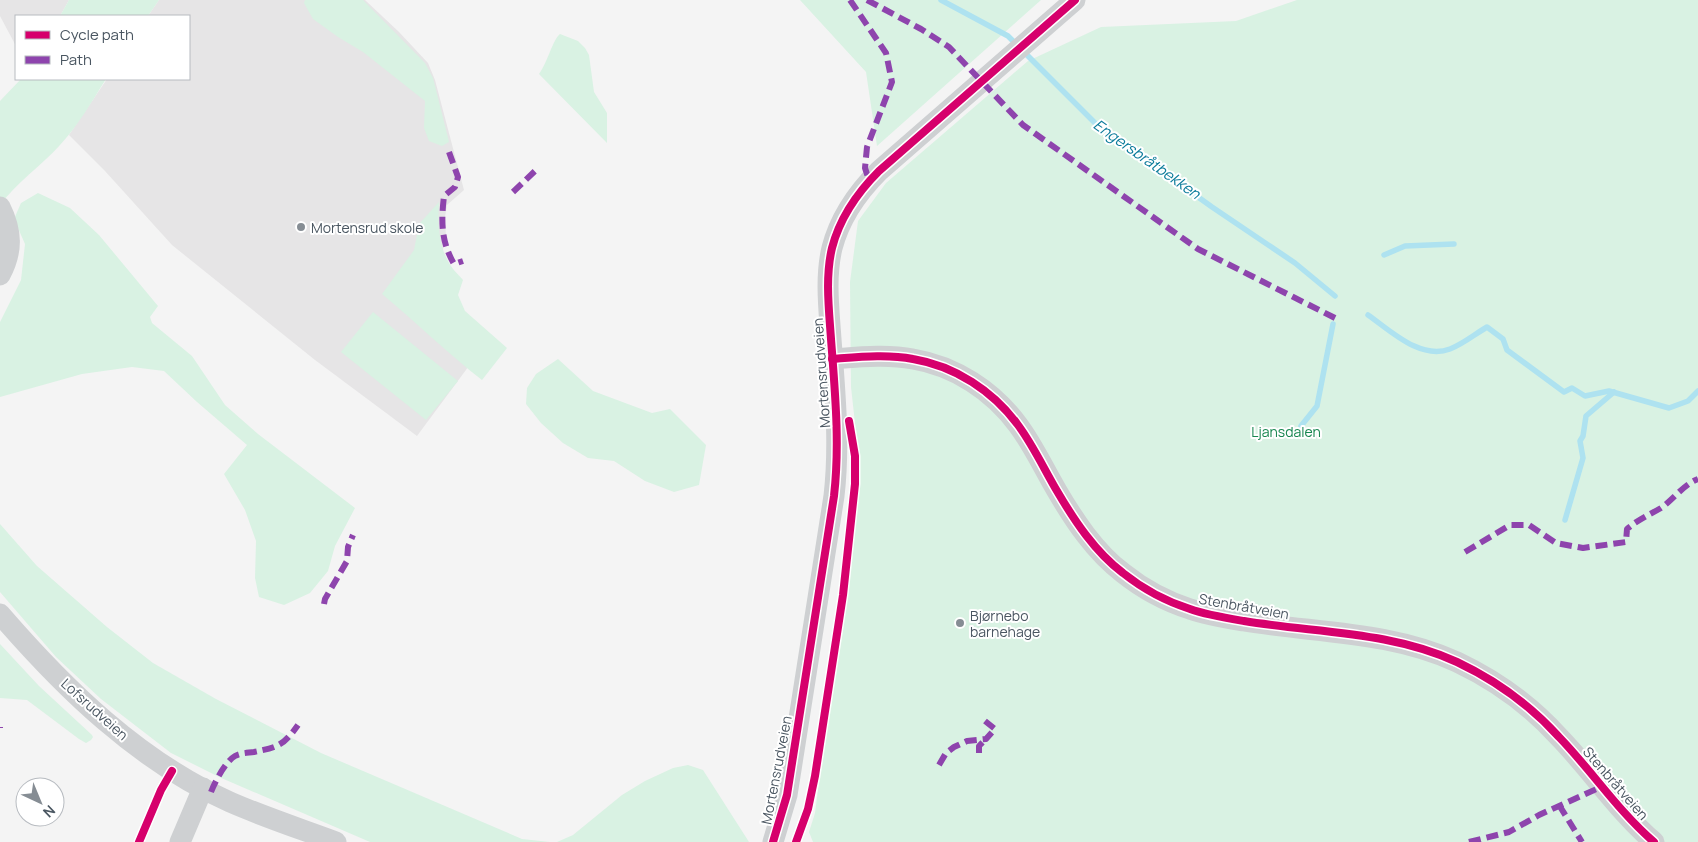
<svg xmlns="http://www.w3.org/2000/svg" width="1698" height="842" font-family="Manrope,sans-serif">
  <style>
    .education { fill: #e6e5e6 }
    .green { fill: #d9f2e3 }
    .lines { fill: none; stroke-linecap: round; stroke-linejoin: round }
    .stream { stroke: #aee2f0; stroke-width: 5.5 }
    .minor { stroke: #ced0d2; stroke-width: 21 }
    .quiet { stroke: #8e44ad; stroke-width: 6; stroke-dasharray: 12 6; stroke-linecap: butt }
    .cycleway-casing { stroke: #fff; stroke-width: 11 }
    .cycleway { stroke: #d6006c; stroke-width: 8 }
    .poi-dot { fill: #868d94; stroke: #fff; stroke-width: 2 }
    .labels { text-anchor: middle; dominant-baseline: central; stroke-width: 4; stroke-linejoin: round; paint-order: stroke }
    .poi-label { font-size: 14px; fill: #4a5661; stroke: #fff; text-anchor: start }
    .street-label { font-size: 14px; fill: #4a5661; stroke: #fff }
    .park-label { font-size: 14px; fill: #17864f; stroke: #fff }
    .water-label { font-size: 15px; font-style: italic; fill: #0c7c9b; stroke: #fff }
  </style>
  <rect width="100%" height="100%" fill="#f4f4f4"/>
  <g class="education">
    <path d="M0,0H69L60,16H16V46L0,16Z"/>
    <path d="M159,0H365L399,32L428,63L435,80L464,190L447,205L445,217L446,238L443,248L441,291L483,347L417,436L315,360L172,245L105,171L69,135L107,79H189V16H148Z"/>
  </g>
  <g class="green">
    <path d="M69,0H159L148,16H60Z"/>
    <path d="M305,0H363L425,63L433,78L449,142L442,146L429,141L424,128L425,101L363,52L338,37L313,19L304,3Z"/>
    <path d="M800,0H1041L877,146L866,72Z"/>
    <path d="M1297,0H1698V842H813L809,832L815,813L860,469L851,387L850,282L858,221L886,183L1028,61L1101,27L1236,21Z"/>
    <path d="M560,34L578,41L585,48L589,55L594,92L607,113V143L539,74C547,64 553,39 560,34Z"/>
    <path d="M21,79H106C92,101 78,126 60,145C41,166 17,182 0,205V101Z"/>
    <path d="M38,193L70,208L99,235L158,306L150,317L152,323L192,356L225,405L258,434L355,508L335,546L328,571L310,593L284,605L259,597L255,578L256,541L245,510L224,474L247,445L197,402L164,371L132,367L82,374L0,397V322L21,280L25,244L14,219L21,203Z"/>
    <path d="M439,202C438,222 438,243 448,261C451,268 458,274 463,280L458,295L465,311L507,348L482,380C447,353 416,322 382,294L414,250L419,224Z"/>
    <path d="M373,312L458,381L426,420L341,352Z"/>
    <path d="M558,359L593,391L652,413L670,409L706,445L699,485L674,492L645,481L614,461L588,458L563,443L541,423L526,404L527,388L536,374Z"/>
    <path d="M0,524L37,566L107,627L153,663L216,699L321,753L522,839L550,842H370L219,777L171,753L101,699L56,657L0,592Z"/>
    <path d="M0,644L39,686L92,735L93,737L91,740L86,743L79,739L27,700L0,698Z"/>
    <path d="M688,765L703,770L749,842H557L573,835L622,795L645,781L673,768Z"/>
  </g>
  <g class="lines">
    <g class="stream">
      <path d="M941,0L1008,36L1095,123L1212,207L1295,263L1335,296"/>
      <path d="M1384,255L1405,246L1454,244"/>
      <path d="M1368,315C1391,331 1420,360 1450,349C1463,344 1475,334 1487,327L1503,339L1507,350L1564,392L1572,388L1585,396L1609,391L1669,408L1688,401L1698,391"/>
      <path d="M1301,426L1317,406L1333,324"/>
      <path d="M1565,520L1583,458L1580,441L1583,436L1586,416L1614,392"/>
    </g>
    <g class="minor">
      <path d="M0,207C12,231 13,251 0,275"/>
      <path d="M832,359C859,357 887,354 913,359C955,366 993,391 1018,425C1033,445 1044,469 1057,491C1074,520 1095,552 1123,573C1143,589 1165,601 1190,609C1207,615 1226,618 1244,621C1316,633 1390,631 1457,662C1495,680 1531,706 1559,737C1592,771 1618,811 1654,842"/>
      <path d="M0,614C64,688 138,761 230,802C264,817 301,829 336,842"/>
      <path d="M180,842L203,788"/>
      <path d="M773,842L787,795L834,496C840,444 835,392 831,339C829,310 825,277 832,248C840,217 857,193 879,171L1075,0"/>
    </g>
    <g class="quiet">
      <path d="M850,0L886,53L892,82L867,147L865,168L869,180"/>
      <path d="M867,0L921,29L949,47L1023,125L1198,249L1339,320"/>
      <path d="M449,152L458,177L455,187L444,196C441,222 441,241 454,264L463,261"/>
      <path d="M513,192L535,171"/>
      <path d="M1465,552L1510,525H1529L1556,543L1583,548L1626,542L1627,529C1639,519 1649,515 1661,508C1674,499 1683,485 1698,479"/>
      <path d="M324,604L325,599L347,561L348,547L353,535"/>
      <path d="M0,727V728"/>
      <path d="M979,753V746L986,739"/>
      <path d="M939,765L946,753L954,747L967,741L986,739L995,729L985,721"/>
      <path d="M211,792C215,782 225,762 235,756C240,753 247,753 254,752C278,747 283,746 298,725"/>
      <path d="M1559,805L1582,842"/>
      <path d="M1469,842L1509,832L1539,815L1601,787"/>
    </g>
    <g class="cycleway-casing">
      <g id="cycleway">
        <path d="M832,359C859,357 887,354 913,359C955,366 993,391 1018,425C1033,445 1044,469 1057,491C1074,520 1095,552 1123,573C1143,589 1165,601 1190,609C1207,615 1226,618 1244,621C1316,633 1390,631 1457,662C1495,680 1531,706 1559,737C1592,771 1618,811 1654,842"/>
        <path d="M139,842L161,790L172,771"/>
        <path d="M773,842L787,795L834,496C840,444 835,392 831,339C829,310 825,277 832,248C840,217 857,193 879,171L1075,0"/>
        <path d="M796,842L808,809L815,776L843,595L855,484V456L849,421"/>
      </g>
    </g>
    <use href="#cycleway" class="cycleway"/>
  </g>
  <g class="poi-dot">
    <circle cx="301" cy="227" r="5"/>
    <circle cx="960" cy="623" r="5"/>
  </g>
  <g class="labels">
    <g class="poi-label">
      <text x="311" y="227">Mortensrud skole</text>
      <text x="970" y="615">Bjørnebo<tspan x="970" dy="16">barnehage</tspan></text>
    </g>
    <g class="street-label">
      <text transform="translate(821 373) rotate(-94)">Mortensrudveien</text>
      <text transform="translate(1244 606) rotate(10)">Stenbråtveien</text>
      <text transform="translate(95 709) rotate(42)">Lofsrudveien</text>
      <text transform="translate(776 770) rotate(-79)">Mortensrudveien</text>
      <text transform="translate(1616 783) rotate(49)">Stenbråtveien</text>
    </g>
    <g class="park-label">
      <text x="1286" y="431">Ljansdalen</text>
    </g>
    <g class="water-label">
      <text transform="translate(1147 159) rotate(35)">Engersbråtbekken</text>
    </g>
  </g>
  <rect x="15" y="15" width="175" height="65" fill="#ffffff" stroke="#b7bbc0"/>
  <rect x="25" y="31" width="25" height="8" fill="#d6006c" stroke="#b7bbc0"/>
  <text x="60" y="40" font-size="15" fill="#4a5661">Cycle path</text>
  <rect x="25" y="56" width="25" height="8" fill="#8e44ad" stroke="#b7bbc0"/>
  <text x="60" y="65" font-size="15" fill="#4a5661">Path</text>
  <g transform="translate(40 802) rotate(136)"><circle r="24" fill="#ffffff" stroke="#b7bbc0"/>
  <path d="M0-4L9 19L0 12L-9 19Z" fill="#868d94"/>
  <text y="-8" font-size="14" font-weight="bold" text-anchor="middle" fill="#4a5661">N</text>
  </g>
</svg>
